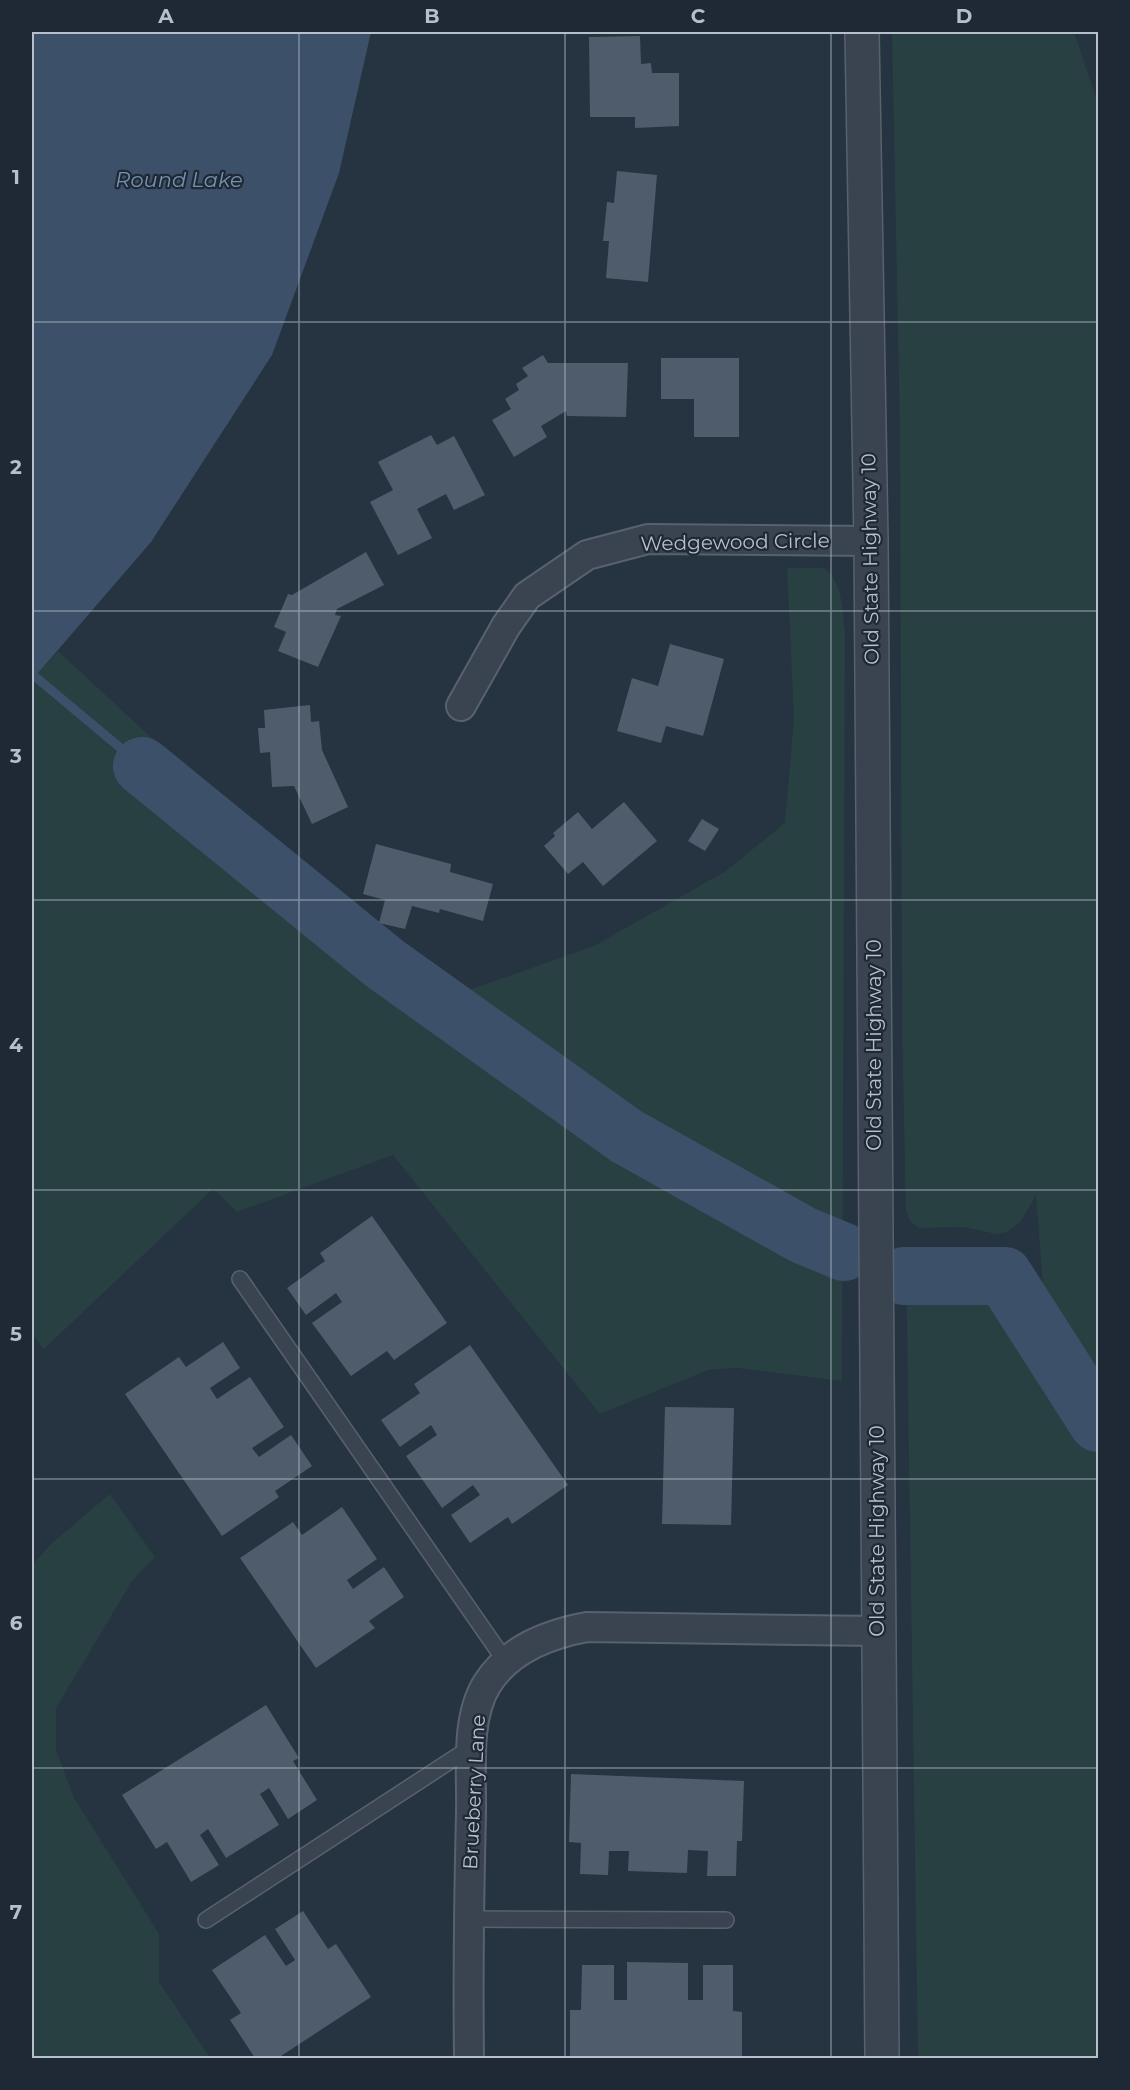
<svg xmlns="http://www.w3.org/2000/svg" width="1130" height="2090" font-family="Montserrat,sans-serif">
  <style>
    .green { fill: #284042 }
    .water { fill: #3c5169 }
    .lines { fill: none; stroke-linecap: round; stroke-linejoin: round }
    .stream { stroke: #3c5169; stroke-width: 9 }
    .river { stroke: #3c5169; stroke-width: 58 }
    .building { fill: #4f5c6c }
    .service-casing { stroke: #58626e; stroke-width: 18 }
    .minor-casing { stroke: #58626e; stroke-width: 32 }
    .tertiary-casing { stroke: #58626e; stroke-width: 36 }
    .service { stroke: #3a4451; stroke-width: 15 }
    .minor { stroke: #3a4451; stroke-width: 28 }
    .tertiary { stroke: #3a4451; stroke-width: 33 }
    .grid { fill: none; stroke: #b7bfcb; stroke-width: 1.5; stroke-opacity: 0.55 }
    .labels { text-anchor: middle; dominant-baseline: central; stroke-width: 4.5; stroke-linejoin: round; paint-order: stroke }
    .street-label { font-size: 20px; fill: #b7bfcb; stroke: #1f2936 }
    .water-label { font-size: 21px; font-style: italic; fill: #7791ad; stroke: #1f2936 }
    .neatline { fill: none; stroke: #b7bfcb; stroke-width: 2 }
    .grid-label { font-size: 20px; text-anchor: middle; font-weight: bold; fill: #b7bfcb }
  </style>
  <rect width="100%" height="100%" fill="#263341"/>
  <g class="green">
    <path d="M892,32H1074L1098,103V2058H918L906,1262C919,1247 957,1252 974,1261C988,1268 997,1284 1004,1297L1043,1287L1036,1195L1021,1221L1007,1232L996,1234L963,1227L919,1228L911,1222L906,1212L902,1028L900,433Z"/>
    <path d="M787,568H824C843,581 842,610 845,631L842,1381L737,1368L708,1370L600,1414L393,1155L237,1212L213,1189L44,1349L32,1334V680L58,651L372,942L455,995L594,946L726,871L785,823L794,718Z"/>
    <path d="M110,1494L155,1557L132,1581L56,1708V1750L74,1798L159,1934V1982L210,2058H32V1565L52,1543Z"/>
  </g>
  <path class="water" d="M32,32H371L339,173L272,355L151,542L32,680Z"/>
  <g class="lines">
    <path class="stream" d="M32,674L142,766"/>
    <g class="river">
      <path d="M142,766L384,963L626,1136L803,1235L844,1252"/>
      <path d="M904,1276H1004L1098,1423"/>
    </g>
  </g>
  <g class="building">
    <path d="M640,36L641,64L651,63L652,73H679V126L635,128V117H590L589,37Z"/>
    <path d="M617,171L657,175L648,282L606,278L609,241H603L607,202L614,203Z"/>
    <path d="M543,355L548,363H628L626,417L567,416L566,411L541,426L547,437L514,457L492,420L511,409L505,399L519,390L516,384L528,376L522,368Z"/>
    <path d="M661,358H739V437H694V399H661Z"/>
    <path d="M431,435L437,445L454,436L485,495L454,510L446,494L417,509L432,538L398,555L370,502L393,490L378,462Z"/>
    <path d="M366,552L384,585L337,609L335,615L341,616L318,667L278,651L286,632L274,627L288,594L292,595Z"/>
    <path d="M670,644L724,659L703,736L666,726L661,743L617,731L632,678L658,686Z"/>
    <path d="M310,705L311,722L319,721L322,750L348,807L312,824L294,786L272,787L270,752L260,753L258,728H265L264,710Z"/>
    <path d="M624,802L657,841L603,886L583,862L568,874L544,846L555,836L553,833L578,812L592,829Z"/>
    <path d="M702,819L719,829L705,851L688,841Z"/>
    <path d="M376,844L451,864L450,872L493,884L483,921L440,909L439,913L412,906L405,929L379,923L385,900L363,894Z"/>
    <path d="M372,1216L447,1323L394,1360L387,1351L351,1376L312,1323L342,1302L336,1293L306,1315L287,1288L325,1261L320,1253Z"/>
    <path d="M223,1342L240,1368L210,1388L217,1399L250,1377L284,1427L252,1448L259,1457L291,1435L312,1466L275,1491L279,1497L222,1536L125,1394L179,1357L186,1367Z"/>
    <path d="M470,1345L568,1485L512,1524L508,1517L470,1543L451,1515L480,1495L473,1485L442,1508L406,1456L437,1435L431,1425L400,1447L381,1420L420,1393L414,1384Z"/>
    <path d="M665,1407L734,1408L731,1525L662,1524Z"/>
    <path d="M342,1507L377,1559L347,1580L353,1589L384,1567L404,1597L369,1621L375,1628L316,1668L240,1558L293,1522L302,1535Z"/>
    <path d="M266,1705L299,1758L293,1761L317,1800L288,1819L269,1788L260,1794L279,1825L226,1858L208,1829L200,1835L219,1865L191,1882L167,1842L156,1849L122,1795Z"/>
    <path d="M571,1774L744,1781L742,1841H737L736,1876H707L708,1851L688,1850L687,1873L628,1871L629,1851H609L608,1875L580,1874L581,1843L569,1842Z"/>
    <path d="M303,1911L328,1949L336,1944L371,1997L278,2058H255L230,2020L241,2013L212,1970L265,1935L286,1966L295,1960L275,1929Z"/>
    <path d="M627,1962L688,1963V2000H703V1965H733V2011L742,2012V2058H570V2010H581L582,1965H614V2000H627Z"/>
  </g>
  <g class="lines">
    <g class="service-casing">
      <g id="service">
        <path d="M240,1279L506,1662"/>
        <path d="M468,1919L726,1920"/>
        <path d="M206,1920L473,1746"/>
      </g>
    </g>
    <g class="minor-casing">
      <g id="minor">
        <path d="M461,706L506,626L527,596L587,555L648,539L871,541"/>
        <path d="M469,2058C468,1977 469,1895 471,1813C472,1773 465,1719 487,1684C508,1650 549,1634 587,1627L877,1631"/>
      </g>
    </g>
    <g class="tertiary-casing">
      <path id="tertiary" d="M862,32L871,541L882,2058"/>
    </g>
    <use href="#service" class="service"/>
    <use href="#minor" class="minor"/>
    <use href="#tertiary" class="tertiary"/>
  </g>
  <path class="grid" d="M299,32V2058M565,32V2058M831,32V2058M32,322H1098M32,611H1098M32,900H1098M32,1190H1098M32,1479H1098M32,1768H1098"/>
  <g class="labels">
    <g class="street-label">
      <text transform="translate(735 542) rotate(-1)">Wedgewood Circle</text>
      <text transform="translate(870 559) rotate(-91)">Old State Highway 10</text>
      <text transform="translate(874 1045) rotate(-90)">Old State Highway 10</text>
      <text transform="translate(877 1531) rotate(-90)">Old State Highway 10</text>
      <text transform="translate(474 1792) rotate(-87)">Brueberry Lane</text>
    </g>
    <g class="water-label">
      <text x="179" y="179">Round Lake</text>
    </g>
  </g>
  <rect width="1130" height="2090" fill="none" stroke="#1f2936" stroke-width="66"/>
  <rect x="33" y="33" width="1064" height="2024" class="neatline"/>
  <g class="grid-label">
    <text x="166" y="23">A</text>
    <text x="432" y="23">B</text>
    <text x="698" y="23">C</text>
    <text x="964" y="23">D</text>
    <text x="16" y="184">1</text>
    <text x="16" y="474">2</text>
    <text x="16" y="763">3</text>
    <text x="16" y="1052">4</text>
    <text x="16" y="1341">5</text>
    <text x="16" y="1630">6</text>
    <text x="16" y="1919">7</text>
  </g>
</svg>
